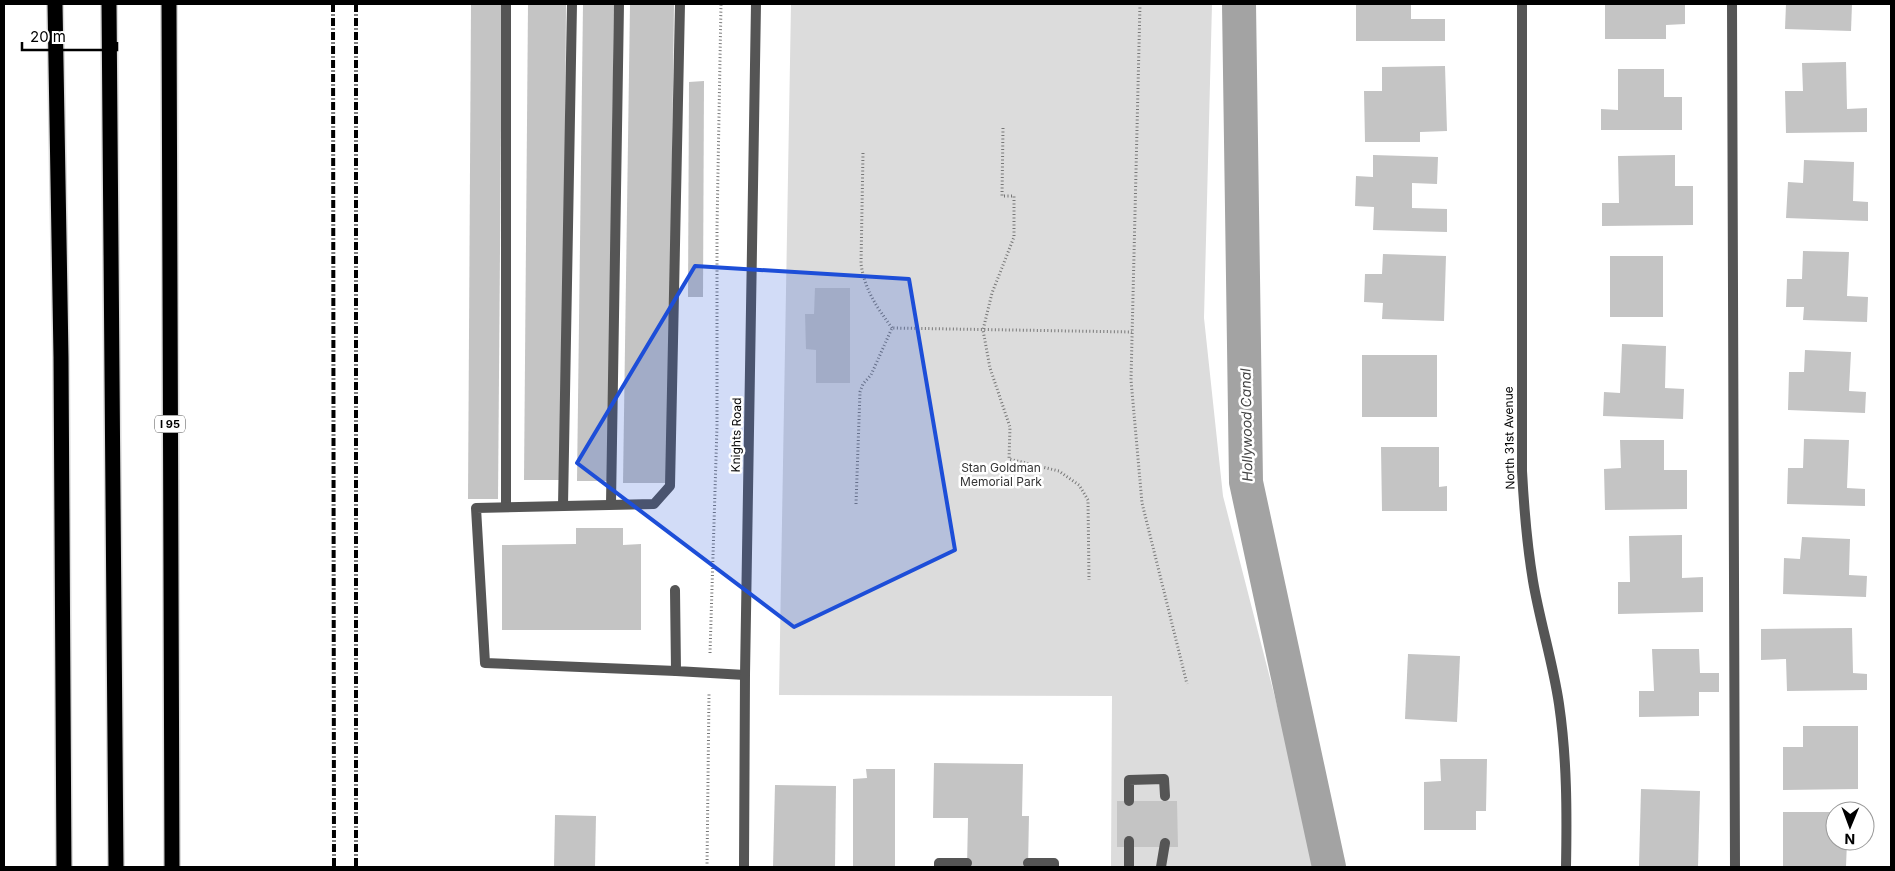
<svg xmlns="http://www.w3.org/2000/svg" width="1895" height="871" font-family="Inter,sans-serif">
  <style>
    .green { fill: #dcdcdc }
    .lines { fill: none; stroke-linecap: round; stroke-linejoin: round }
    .canal { stroke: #a3a3a3; stroke-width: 34 }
    .building { fill: #c4c4c4 }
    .motorway-casing { stroke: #dbdbdb; stroke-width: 18 }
    .path { stroke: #777; stroke-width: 3; stroke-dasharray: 1 2.5; stroke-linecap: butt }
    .service { stroke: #555; stroke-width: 10 }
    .minor { stroke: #555; stroke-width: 10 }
    .motorway { stroke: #000; stroke-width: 15 }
    .rail { stroke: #000; stroke-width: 4; stroke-dasharray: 8 2.5 1 2.5; stroke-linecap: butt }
    .marked { fill: #1d4ed8; fill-opacity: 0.2; stroke: #1d4ed8; stroke-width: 4; stroke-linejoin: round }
    .labels { text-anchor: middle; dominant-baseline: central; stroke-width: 5; stroke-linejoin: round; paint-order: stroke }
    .shield { fill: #fff; stroke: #4c4c4c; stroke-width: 1 }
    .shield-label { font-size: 11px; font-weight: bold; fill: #000 }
    .street-label { font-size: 12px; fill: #000; stroke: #fff }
    .park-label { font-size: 12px; fill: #333; stroke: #fff }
    .water-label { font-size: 14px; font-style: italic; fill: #444; stroke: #fff }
  </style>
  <rect width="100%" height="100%" fill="#fff"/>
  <path class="green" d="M791,4H1212L1204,318L1223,496L1297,783L1335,867H1111L1112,696L779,695Z"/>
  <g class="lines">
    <path class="canal" d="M1239,4L1246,482L1329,867"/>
  </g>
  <g class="building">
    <path d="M471,4H502L498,499H468Z"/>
    <path d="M528,4H566L563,480H524Z"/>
    <path d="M583,4H614L608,481H577Z"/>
    <path d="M630,4H674L668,483H623Z"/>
    <path d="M1356,4H1411V19H1445V41H1356Z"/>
    <path d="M1605,4H1685V24L1666,25V39H1605Z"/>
    <path d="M1786,4H1852L1851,31L1785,29Z"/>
    <path d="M1846,62L1847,109L1867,108V132L1786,133L1785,91H1803L1802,63Z"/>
    <path d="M1445,66L1447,131L1420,132V142H1365L1364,91H1382V67Z"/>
    <path d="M1618,69H1664V97H1682V130H1601V109L1618,110Z"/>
    <path d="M704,81L703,297H688L689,82Z"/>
    <path d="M1373,155L1438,157L1437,184L1412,183V208L1447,209V232L1373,230L1374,207L1355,206L1356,176L1373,177Z"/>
    <path d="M1675,155V186H1693V225L1602,226V203H1619L1618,156Z"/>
    <path d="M1804,160L1854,162L1853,201L1868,202V221L1786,218L1788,182L1803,183Z"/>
    <path d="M1803,251L1849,252L1847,296L1868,297L1867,322L1803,320L1804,307H1786L1787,279H1802Z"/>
    <path d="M1383,254L1446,256L1444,321L1382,319L1383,303L1364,302L1365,274H1382Z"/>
    <rect x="1610" y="256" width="53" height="61"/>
    <path d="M815,288H850V383H816V350L806,349L805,314H814Z"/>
    <path d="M1622,344L1666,346L1665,388L1684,389L1683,419L1603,416L1604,392L1620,393Z"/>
    <path d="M1805,350L1851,352L1849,391L1866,392L1865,413L1788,410L1789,372H1804Z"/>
    <rect x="1362" y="355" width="75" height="62"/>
    <path d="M1804,439L1849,440L1847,488L1865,489V506L1787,504L1788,468H1803Z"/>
    <path d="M1620,440H1664V470H1687V509L1605,510L1604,469L1621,468Z"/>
    <path d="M1381,447H1439V487L1447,486V511H1382Z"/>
    <path d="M576,528H623V545L641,544V630H502V545L576,544Z"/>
    <path d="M1682,535V578L1703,577V612L1618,614V582H1630L1629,536Z"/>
    <path d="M1802,537L1850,539L1849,575L1867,576L1866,597L1783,594L1784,558L1800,559Z"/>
    <path d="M1852,628L1853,673L1867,674V690L1787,691L1786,659L1761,660V629Z"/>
    <path d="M1652,649H1699L1700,673H1719V692H1699V716L1639,717V691H1654Z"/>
    <path d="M1408,654L1460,656L1457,722L1405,719Z"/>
    <path d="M1803,726H1858V789L1783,790V747H1803Z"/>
    <path d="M1440,759H1487L1486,811H1476V830H1424V782L1441,781Z"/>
    <path d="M934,763L1023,764L1022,816H1029L1028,867H967L968,818H933Z"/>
    <path d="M866,769H895V867H853V779L867,778Z"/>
    <path d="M775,785L836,786L835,867H773Z"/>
    <path d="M1641,789L1700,791L1698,867H1639Z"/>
    <path d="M1117,801H1177L1178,847H1117Z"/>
    <path d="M1783,812H1835V841H1847L1846,867H1783Z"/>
    <path d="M555,815L596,816L595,867H554Z"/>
  </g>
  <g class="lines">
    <g class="motorway-casing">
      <g id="motorway">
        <path d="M55,4L61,357L64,867"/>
        <path d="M109,4L116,867"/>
        <path d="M169,4L172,867"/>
      </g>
    </g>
    <g class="path">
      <path d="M1140,4L1131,380L1142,503L1187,684"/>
      <path d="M1003,128L1002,196H1014V237L992,293L983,330L990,368L1010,427L1009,459L1059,471L1079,485L1088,500L1089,580"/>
      <path d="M863,153L861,264C865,291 877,307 892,328"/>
      <path d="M856,504L860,392L863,384L871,375L892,328L1132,332"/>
      <path d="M710,653L717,426V228L721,4"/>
      <path d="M707,867L709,694"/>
    </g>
    <g class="service">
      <path d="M506,4V507"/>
      <path d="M1732,4L1735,867"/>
      <path d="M611,504L619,4"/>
      <path d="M563,506L572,4"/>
      <path d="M675,590L676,671L745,675"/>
      <path d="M676,671L485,663L476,508L654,504L670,486L680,4"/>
      <path d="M1129,801V780L1164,779L1165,796"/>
      <path d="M1028,863H1054V867"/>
      <path d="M939,867V863H967"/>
      <path d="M1129,867V841"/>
      <path d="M1161,867L1165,843"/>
    </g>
    <g class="minor">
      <path d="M1522,4V471C1524,508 1527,545 1533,581C1540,622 1553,663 1559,704C1567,759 1567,812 1566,867"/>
      <path d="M744,867L745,675L756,4"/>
    </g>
    <use href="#motorway" class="motorway"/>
    <g class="rail">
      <path d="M333,4L334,867"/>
      <path d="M356,4V867"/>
    </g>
  </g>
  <path class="marked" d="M695,266L909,279L955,550L794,627L577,463Z"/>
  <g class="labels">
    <rect class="shield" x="155" y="415.5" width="30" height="17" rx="4"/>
    <g class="shield-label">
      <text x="170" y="424">I 95</text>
    </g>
    <g class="street-label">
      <text transform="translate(736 435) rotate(-89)">Knights Road</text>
      <text transform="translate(1509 438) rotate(-91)">North 31st Avenue</text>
    </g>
    <g class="park-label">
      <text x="1001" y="467">Stan Goldman<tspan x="1001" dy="14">Memorial Park</tspan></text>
    </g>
    <g class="water-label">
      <text transform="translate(1246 425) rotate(-91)">Hollywood Canal</text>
    </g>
  </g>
  <rect width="1895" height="871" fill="none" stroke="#000000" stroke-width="10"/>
  <g transform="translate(1850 826) rotate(181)"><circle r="24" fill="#ffffff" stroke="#999999"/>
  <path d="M0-4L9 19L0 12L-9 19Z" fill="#000000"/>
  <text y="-8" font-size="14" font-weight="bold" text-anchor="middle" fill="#000000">N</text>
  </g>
  <path d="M22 42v8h95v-8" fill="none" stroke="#000000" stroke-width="2.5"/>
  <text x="30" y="42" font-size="15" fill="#000000" stroke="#ffffff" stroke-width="4" paint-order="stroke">20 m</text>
</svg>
